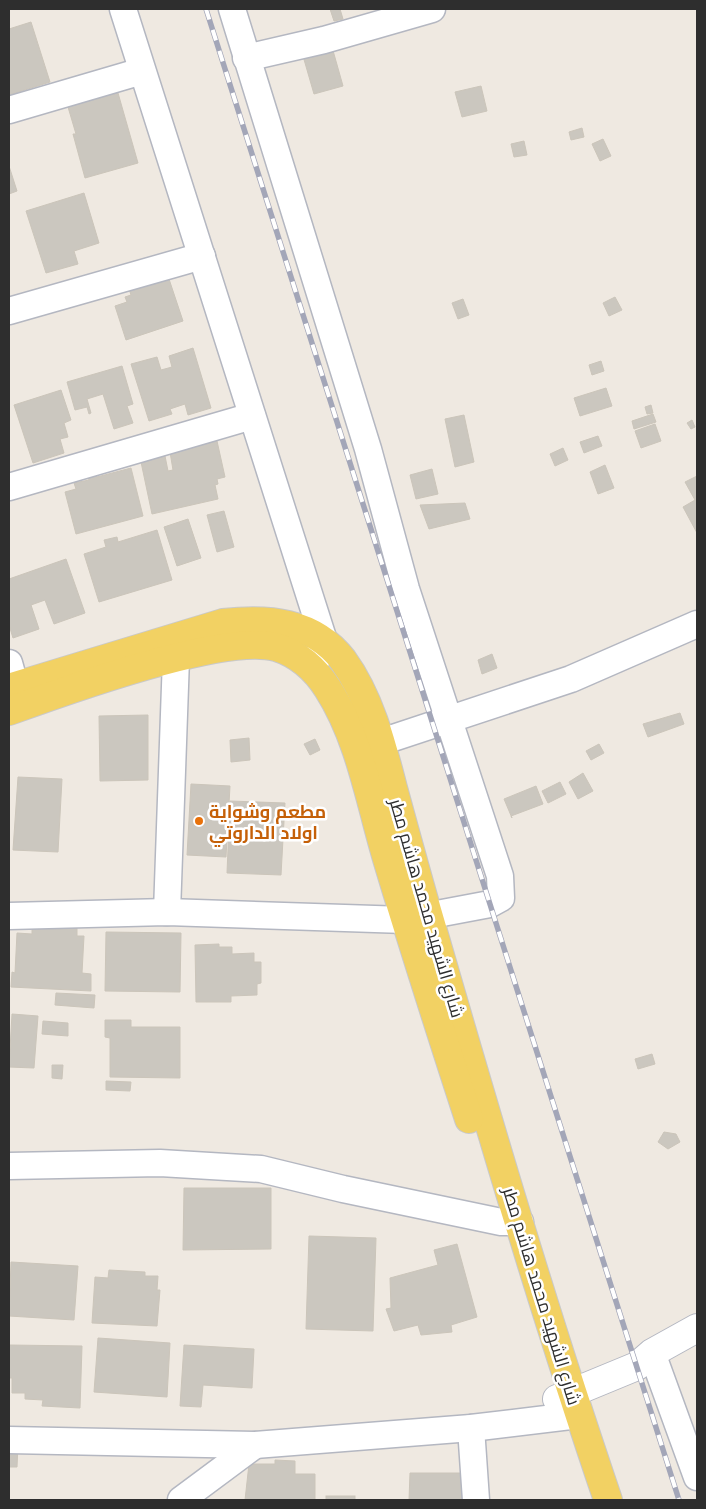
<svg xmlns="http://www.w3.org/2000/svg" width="706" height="1509" font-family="Mulish,Cairo,sans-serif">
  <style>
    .building { fill: #cbc7bf; stroke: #cbc5ba }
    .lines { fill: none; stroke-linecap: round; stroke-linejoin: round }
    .minor-casing { stroke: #b4b7c1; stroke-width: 29 }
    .tertiary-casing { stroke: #b4b7c1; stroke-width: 30 }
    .primary-casing { stroke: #c9c9c9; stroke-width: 30 }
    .minor { stroke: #fff; stroke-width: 26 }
    .tertiary { stroke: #fff; stroke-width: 28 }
    .primary { stroke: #f2d163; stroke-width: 28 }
    .rail-casing { stroke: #a3a6b8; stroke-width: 5.5 }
    .rail { stroke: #fff; stroke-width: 4; stroke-dasharray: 11; stroke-linecap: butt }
    .food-dot { fill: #e8710a; stroke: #fff; stroke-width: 2 }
    .labels { text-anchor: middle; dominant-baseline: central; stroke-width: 5; stroke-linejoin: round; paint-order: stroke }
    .food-label { font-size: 18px; font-weight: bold; fill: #c56008; stroke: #fff; text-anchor: start }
    .street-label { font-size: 18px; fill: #2e2e2e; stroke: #fff }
  </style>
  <rect width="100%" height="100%" fill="#efe9e1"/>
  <g class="building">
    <path d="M330,9H340L343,19L334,21Z"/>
    <path d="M31,22L50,82L9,95V29Z"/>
    <path d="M332,47L343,86L314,94L303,56Z"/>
    <path d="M481,86L487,111L462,117L455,92Z"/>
    <path d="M118,93L138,163L85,178L73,134H76L68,107L85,100L94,97L95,99Z"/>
    <path d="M582,128L584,137L571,140L569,132Z"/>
    <path d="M603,139L611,156L600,161L592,144Z"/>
    <path d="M524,141L527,155L514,157L511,144Z"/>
    <path d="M9,166L17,191L9,194Z"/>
    <path d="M84,193L99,243L74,251L78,264L46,273L26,211Z"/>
    <path d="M165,267L183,321L126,340L115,306L127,302L125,297L131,295L126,280Z"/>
    <path d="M615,297L622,310L609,316L603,303Z"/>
    <path d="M463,299L469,315L458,319L452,303Z"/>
    <path d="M193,348L211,408L188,415L185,404L170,409L172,414L149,421L131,364L157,357L161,370L172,367L169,356Z"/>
    <path d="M601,361L604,371L592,375L589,365Z"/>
    <path d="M122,366L133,404L127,406L133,423L114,429L103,394L87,399L91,413L89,414L87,407L75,410L67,382Z"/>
    <path d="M606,388L612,406L580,416L574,398Z"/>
    <path d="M61,390L71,420L64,423L68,437L60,439L64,453L33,463L14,405Z"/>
    <path d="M651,405L653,413L647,414L645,407Z"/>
    <path d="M653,414L656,422L634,429L632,421Z"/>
    <path d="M464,415L474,462L455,467L445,419Z"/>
    <path d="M692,420L695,427L691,429L687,423Z"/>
    <path d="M655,424L661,441L641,448L635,431Z"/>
    <path d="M598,436L602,446L584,453L580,442Z"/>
    <path d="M217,441L225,477L217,479L218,484L215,485L218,499L152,514L141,462L165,456L168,471L173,470L170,452Z"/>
    <path d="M563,448L568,460L555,466L550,454Z"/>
    <path d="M605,465L614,488L598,494L590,472Z"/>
    <path d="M131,468L143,516L76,534L65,492L76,489L74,483L89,480L88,476L96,473L97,477Z"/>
    <path d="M432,469L438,494L416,499L410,475Z"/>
    <path d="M697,476V533L683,507L695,500L685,482Z"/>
    <path d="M465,503L470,519L429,529L420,505Z"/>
    <path d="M224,511L234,547L217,552L207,515Z"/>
    <path d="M188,519L201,558L177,566L164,527Z"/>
    <path d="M157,530L172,580L99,602L84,554L106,547L104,540L117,537L118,542Z"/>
    <path d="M66,559L85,613L54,624L45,600L31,605L39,629L13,638L9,625V579Z"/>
    <path d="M492,654L497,668L482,674L478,660Z"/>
    <path d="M680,713L684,724L648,737L643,724Z"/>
    <path d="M148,715V780L100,781L99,716Z"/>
    <path d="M249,738L250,760L231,762L230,740Z"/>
    <path d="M315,739L320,750L310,755L304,744Z"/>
    <path d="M599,744L604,753L591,760L586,751Z"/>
    <path d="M583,773L593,791L578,799L569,782Z"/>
    <path d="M18,777L62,779L58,852L13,850Z"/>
    <path d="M560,782L566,794L548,803L542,791Z"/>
    <path d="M191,784L230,786L226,857L187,855Z"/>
    <path d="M536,786L543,804L511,816L512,818L504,799Z"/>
    <path d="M230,801L285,803L281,875L227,873Z"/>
    <path d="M32,926L77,928V936H84L82,973L91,974V991L11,987L12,972L15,973L17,933L32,934Z"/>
    <path d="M106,932L181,933L180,992L105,991Z"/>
    <path d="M219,944V947H232V954L254,953V962H261V983L257,984V995L231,996V1002H196L195,945Z"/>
    <path d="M56,993L95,995L94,1008L55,1005Z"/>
    <path d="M12,1014L38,1016L34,1068L9,1067Z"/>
    <path d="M105,1020H131V1027H180V1078L110,1077V1038L105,1037Z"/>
    <path d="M43,1021L68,1023V1036L42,1034Z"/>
    <path d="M652,1054L655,1064L638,1069L635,1059Z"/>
    <path d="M52,1065H63L62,1079L52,1078Z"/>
    <path d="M106,1081L131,1082L130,1091L106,1090Z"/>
    <path d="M664,1132L676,1134L680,1142L668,1149L658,1142Z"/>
    <path d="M184,1188H271V1249L183,1250Z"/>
    <path d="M309,1236L376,1238L373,1331L306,1329Z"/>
    <path d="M457,1244L477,1317L451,1325L452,1332L421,1335L418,1325L394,1331L386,1309L391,1308L390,1278L438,1265L434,1250Z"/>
    <path d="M11,1262L78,1266L74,1320L9,1316Z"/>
    <path d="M109,1270L145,1272V1276H158L157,1290H160L157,1326L92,1323L95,1277L108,1278Z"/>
    <path d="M98,1338L170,1343L167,1397L94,1392Z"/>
    <path d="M9,1345L82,1346L80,1408L42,1406L43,1400L25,1399V1393H12V1378H9Z"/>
    <path d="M184,1345L254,1349L252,1388L203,1385L201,1407L180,1406Z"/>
    <path d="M9,1445H18L17,1467H9Z"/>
    <path d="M275,1460L295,1461V1474H315V1500H245L249,1464H275Z"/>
    <path d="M410,1473H471L470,1500H409Z"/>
    <rect x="326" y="1496" width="29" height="4"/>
  </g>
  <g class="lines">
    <g class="minor-casing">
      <g id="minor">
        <path d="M123,9L324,641L313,669"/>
        <path d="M246,58L324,40L432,9"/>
        <path d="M9,110L142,71"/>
        <path d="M9,311L202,256"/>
        <path d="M9,487L252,416"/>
        <path d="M9,663L21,706"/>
        <path d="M381,742L571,679L697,624"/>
        <path d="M167,912L176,658L175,638"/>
        <path d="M9,916L167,912L405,920L490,904L501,898L500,876L406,589L368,449L232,9"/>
        <path d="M9,1166L160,1163L261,1169L343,1189L501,1222H520"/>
        <path d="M652,1353L697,1477"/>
        <path d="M471,1428L476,1500"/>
        <path d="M9,1440L255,1445L471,1428L579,1415"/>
        <path d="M181,1500L255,1445"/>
      </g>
    </g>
    <g class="tertiary-casing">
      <path id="tertiary" d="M557,1399L637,1366L652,1353L697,1328"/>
    </g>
    <g class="primary-casing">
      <g id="primary">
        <path d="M9,688L223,623C268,618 313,621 343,660C370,697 382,745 393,788C405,832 417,876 430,921C486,1115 543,1309 608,1500"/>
        <path d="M9,711C64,691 224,633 276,647C298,654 316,670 328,689C360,739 370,802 387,859C413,946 441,1033 469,1119"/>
      </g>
    </g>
    <use href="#minor" class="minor"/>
    <use href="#tertiary" class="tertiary"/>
    <use href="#primary" class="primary"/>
    <g class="rail-casing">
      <path id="rail" d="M206,9L679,1500"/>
    </g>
    <use href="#rail" class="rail"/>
  </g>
  <circle class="food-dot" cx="199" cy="821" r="5"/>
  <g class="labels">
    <g class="food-label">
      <text x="209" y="811">مطعم وشواية<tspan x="209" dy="21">اولاد الداروتي</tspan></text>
    </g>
    <g class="street-label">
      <text transform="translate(427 908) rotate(74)">شارع الشهيد محمد هاشم مطر</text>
      <text transform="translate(542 1296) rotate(73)">شارع الشهيد محمد هاشم مطر</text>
    </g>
  </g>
  <rect width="706" height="1509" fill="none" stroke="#2e2e2e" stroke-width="20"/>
</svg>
